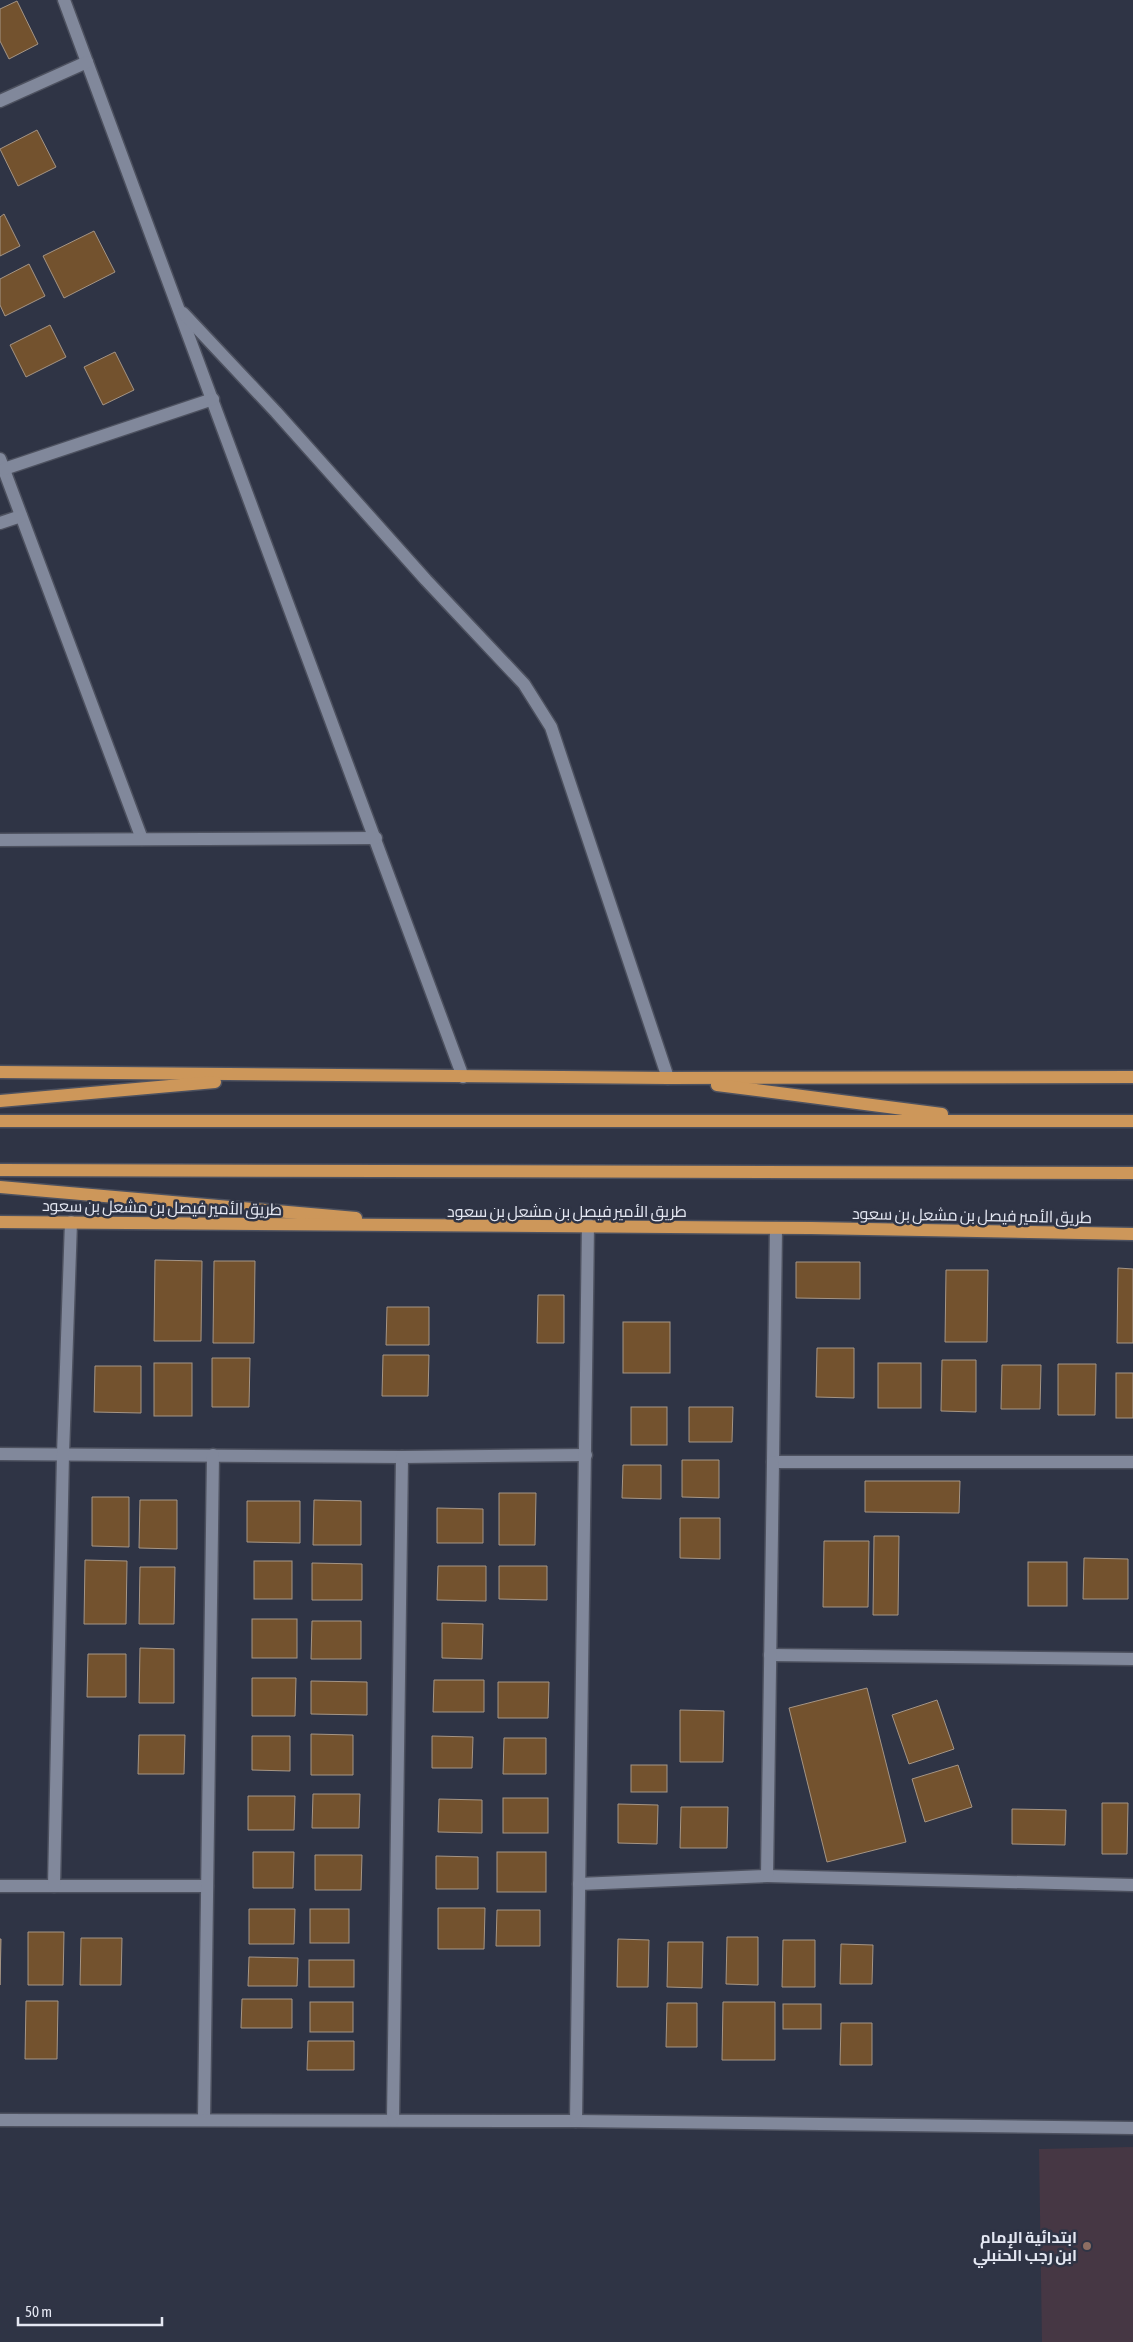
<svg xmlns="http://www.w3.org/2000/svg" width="1133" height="2342" font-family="'Asap Condensed',Cairo,sans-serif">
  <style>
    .education { fill: #463744 }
    .building { fill: #73522e; stroke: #a59585 }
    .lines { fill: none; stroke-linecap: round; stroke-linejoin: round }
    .minor-casing { stroke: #4d515f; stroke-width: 15 }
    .major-casing { stroke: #4d515f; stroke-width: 15 }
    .minor { stroke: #81889b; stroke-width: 12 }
    .major { stroke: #cd975a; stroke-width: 12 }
    .education-dot { fill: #8d6e63; stroke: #2f3445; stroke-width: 2 }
    .labels { text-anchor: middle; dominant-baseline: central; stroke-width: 5; stroke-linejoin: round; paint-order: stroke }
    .street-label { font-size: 16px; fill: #e5e8f3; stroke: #2f3445 }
    .poi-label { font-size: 16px; font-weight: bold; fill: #e5e8f3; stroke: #2f3445; text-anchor: end }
  </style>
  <rect width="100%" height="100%" fill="#2f3445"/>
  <path class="education" d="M1133,2147V2342H1042L1039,2149Z"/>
  <g class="building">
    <path d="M17,1L38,44L9,59L0,41V9Z"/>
    <path d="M37,130L56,167L18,186L0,149Z"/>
    <path d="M4,214L20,246L0,256V217Z"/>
    <path d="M94,231L115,272L64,298L43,256Z"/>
    <path d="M29,264L45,296L5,316L0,305V279Z"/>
    <path d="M50,325L66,357L26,377L10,345Z"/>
    <path d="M115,352L134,390L103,405L84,367Z"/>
    <path d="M155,1260L202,1261L201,1341H154Z"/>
    <path d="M214,1261H255L254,1343H213Z"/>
    <path d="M796,1262H860V1299L796,1298Z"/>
    <path d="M1118,1268L1133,1269V1343H1117Z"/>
    <path d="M946,1270H988L987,1342H945Z"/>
    <path d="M538,1295H564V1343H537Z"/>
    <path d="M387,1307H429V1345H386Z"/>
    <rect x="623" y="1322" width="47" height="51"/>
    <path d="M817,1348H854V1398L816,1397Z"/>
    <path d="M383,1355H429L428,1396H382Z"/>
    <path d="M212,1358H250L249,1407H212Z"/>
    <path d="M942,1360H976V1412L941,1411Z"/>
    <rect x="154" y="1363" width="38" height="53"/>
    <rect x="878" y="1363" width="43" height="45"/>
    <path d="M1058,1364H1096L1095,1415H1058Z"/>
    <path d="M1002,1365H1041L1040,1409H1001Z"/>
    <path d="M95,1366H141V1413L94,1412Z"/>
    <rect x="1116" y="1373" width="17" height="45"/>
    <rect x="631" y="1407" width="36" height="38"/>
    <path d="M689,1407H733L732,1442H689Z"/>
    <path d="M682,1460H719V1498L682,1497Z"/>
    <path d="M623,1465H661V1499L622,1498Z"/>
    <path d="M865,1481H960L959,1513L865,1512Z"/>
    <path d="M499,1493H536L535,1545H499Z"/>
    <path d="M92,1497H129V1547L92,1546Z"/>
    <path d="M140,1500H177V1549L139,1548Z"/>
    <path d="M314,1500L361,1501V1545H313Z"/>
    <path d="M247,1501H300V1543L247,1542Z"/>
    <path d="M437,1508L483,1509V1543H437Z"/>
    <path d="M680,1518H720V1559L680,1558Z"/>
    <path d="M874,1536H899L898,1615H873Z"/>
    <path d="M824,1541H869L868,1607H823Z"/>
    <path d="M1084,1558L1128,1559V1599H1083Z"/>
    <path d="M85,1560L127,1561L126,1624H84Z"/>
    <rect x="254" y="1561" width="38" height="38"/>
    <rect x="1028" y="1562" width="39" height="44"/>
    <path d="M312,1563L362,1564V1600H312Z"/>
    <path d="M438,1566H486V1601L437,1600Z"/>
    <path d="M499,1566H547V1600L499,1599Z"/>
    <path d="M140,1567H175L174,1624H139Z"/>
    <rect x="252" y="1619" width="45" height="39"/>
    <path d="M312,1621H361V1659H311Z"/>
    <path d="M442,1623L483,1624L482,1659L442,1658Z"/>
    <path d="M140,1648L174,1649V1703H139Z"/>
    <path d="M88,1654H126V1697H87Z"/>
    <path d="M252,1678H296L295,1716H252Z"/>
    <path d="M434,1680H484V1712H433Z"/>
    <path d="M311,1681L367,1682V1715L311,1714Z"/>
    <path d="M498,1682H549L548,1718H498Z"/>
    <path d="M867,1688L906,1842L827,1862L789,1708Z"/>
    <path d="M937,1700L954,1749L909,1764L892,1715Z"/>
    <path d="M680,1710L724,1711L723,1762H680Z"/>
    <path d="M311,1734L353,1735V1775H311Z"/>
    <path d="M139,1735H185L184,1774H138Z"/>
    <path d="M252,1736H290V1771L252,1770Z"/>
    <path d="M432,1736L473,1737L472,1768H432Z"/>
    <path d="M504,1738H546V1774H503Z"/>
    <rect x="631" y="1765" width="36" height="27"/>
    <path d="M958,1765L972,1807L925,1822L912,1779Z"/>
    <path d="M313,1794H360L359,1828H312Z"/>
    <path d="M248,1796H295L294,1830H248Z"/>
    <rect x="503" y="1798" width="45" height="35"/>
    <path d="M439,1799L482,1800V1833L438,1832Z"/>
    <path d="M1102,1803H1128L1127,1854H1102Z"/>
    <path d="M618,1804L658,1805L657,1844L618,1843Z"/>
    <path d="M681,1807H728L727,1848H680Z"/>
    <path d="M1012,1809L1066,1810L1065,1845L1012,1844Z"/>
    <path d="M253,1852H294L293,1888H253Z"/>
    <rect x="497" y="1852" width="49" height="40"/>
    <path d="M315,1855H362L361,1890H315Z"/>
    <path d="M436,1856L478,1857V1889H436Z"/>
    <path d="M438,1908H485L484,1949H438Z"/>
    <path d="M249,1909H295L294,1944H249Z"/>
    <rect x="310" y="1909" width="39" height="34"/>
    <path d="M497,1910H540V1946H496Z"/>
    <path d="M28,1932H64L63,1985H28Z"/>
    <path d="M727,1937H758V1985L726,1984Z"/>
    <path d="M81,1938H122L121,1985H80Z"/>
    <path d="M0,1939H1L0,1985Z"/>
    <path d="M618,1939L649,1940L648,1987H617Z"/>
    <path d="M783,1940H815V1987H782Z"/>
    <path d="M668,1942H703L702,1988L667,1987Z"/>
    <path d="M841,1944L873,1945L872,1984H840Z"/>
    <path d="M249,1957L298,1958L297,1986H248Z"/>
    <rect x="309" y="1960" width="45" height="27"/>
    <path d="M242,1999H292V2028H241Z"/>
    <path d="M26,2001H58L57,2059H25Z"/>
    <rect x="310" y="2002" width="43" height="30"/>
    <path d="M723,2002H775V2060H722Z"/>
    <path d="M667,2003H697V2047H666Z"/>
    <rect x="783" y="2004" width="38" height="25"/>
    <path d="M841,2023H872V2065H840Z"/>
    <path d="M308,2041H354V2070H307Z"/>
  </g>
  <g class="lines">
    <g class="minor-casing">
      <g id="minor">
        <path d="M64,0L463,1077"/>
        <path d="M0,101L87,62"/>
        <path d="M183,313L276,412L426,580L524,684L551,727L668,1078"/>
        <path d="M0,459L142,839"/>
        <path d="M4,469L213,399"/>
        <path d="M0,523L21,516"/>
        <path d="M0,840L376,838"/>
        <path d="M776,1228L773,1462H1133"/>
        <path d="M0,1454L402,1457"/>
        <path d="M770,1655L1133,1659"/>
        <path d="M767,1876L1133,1885"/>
        <path d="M579,1884L767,1876L773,1462"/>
        <path d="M0,1886H207"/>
        <path d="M54,1886L63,1454L71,1222"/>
        <path d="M204,2119L213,1455"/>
        <path d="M0,2120L576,2121L1133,2128"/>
        <path d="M393,2120L402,1457L586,1455"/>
        <path d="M576,2121L588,1224"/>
      </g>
    </g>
    <g class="major-casing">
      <g id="major">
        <path d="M0,1072L668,1078L1133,1077"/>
        <path d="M717,1085L942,1114"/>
        <path d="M0,1101L215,1082"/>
        <path d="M0,1121H1133"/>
        <path d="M0,1170L1133,1173"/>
        <path d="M0,1187L356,1218"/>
        <path d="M0,1222L811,1228L1133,1234"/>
      </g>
    </g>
    <use href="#minor" class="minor"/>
    <use href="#major" class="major"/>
  </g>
  <circle class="education-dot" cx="1087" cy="2246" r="5"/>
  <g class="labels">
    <g class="street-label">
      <text transform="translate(162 1207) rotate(1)">طريق الأمير فيصل بن مشعل بن سعود</text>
      <text x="567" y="1211">طريق الأمير فيصل بن مشعل بن سعود</text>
      <text transform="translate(972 1215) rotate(1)">طريق الأمير فيصل بن مشعل بن سعود</text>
    </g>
    <g class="poi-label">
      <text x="1077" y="2237">ابتدائية الإمام<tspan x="1077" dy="18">ابن رجب الحنبلي</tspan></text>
    </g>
  </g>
  <path d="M18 2317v8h144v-8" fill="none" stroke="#e5e8f3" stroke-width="2.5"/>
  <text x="25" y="2317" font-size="15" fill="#e5e8f3" stroke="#2f3445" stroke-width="4" paint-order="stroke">50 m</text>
</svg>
